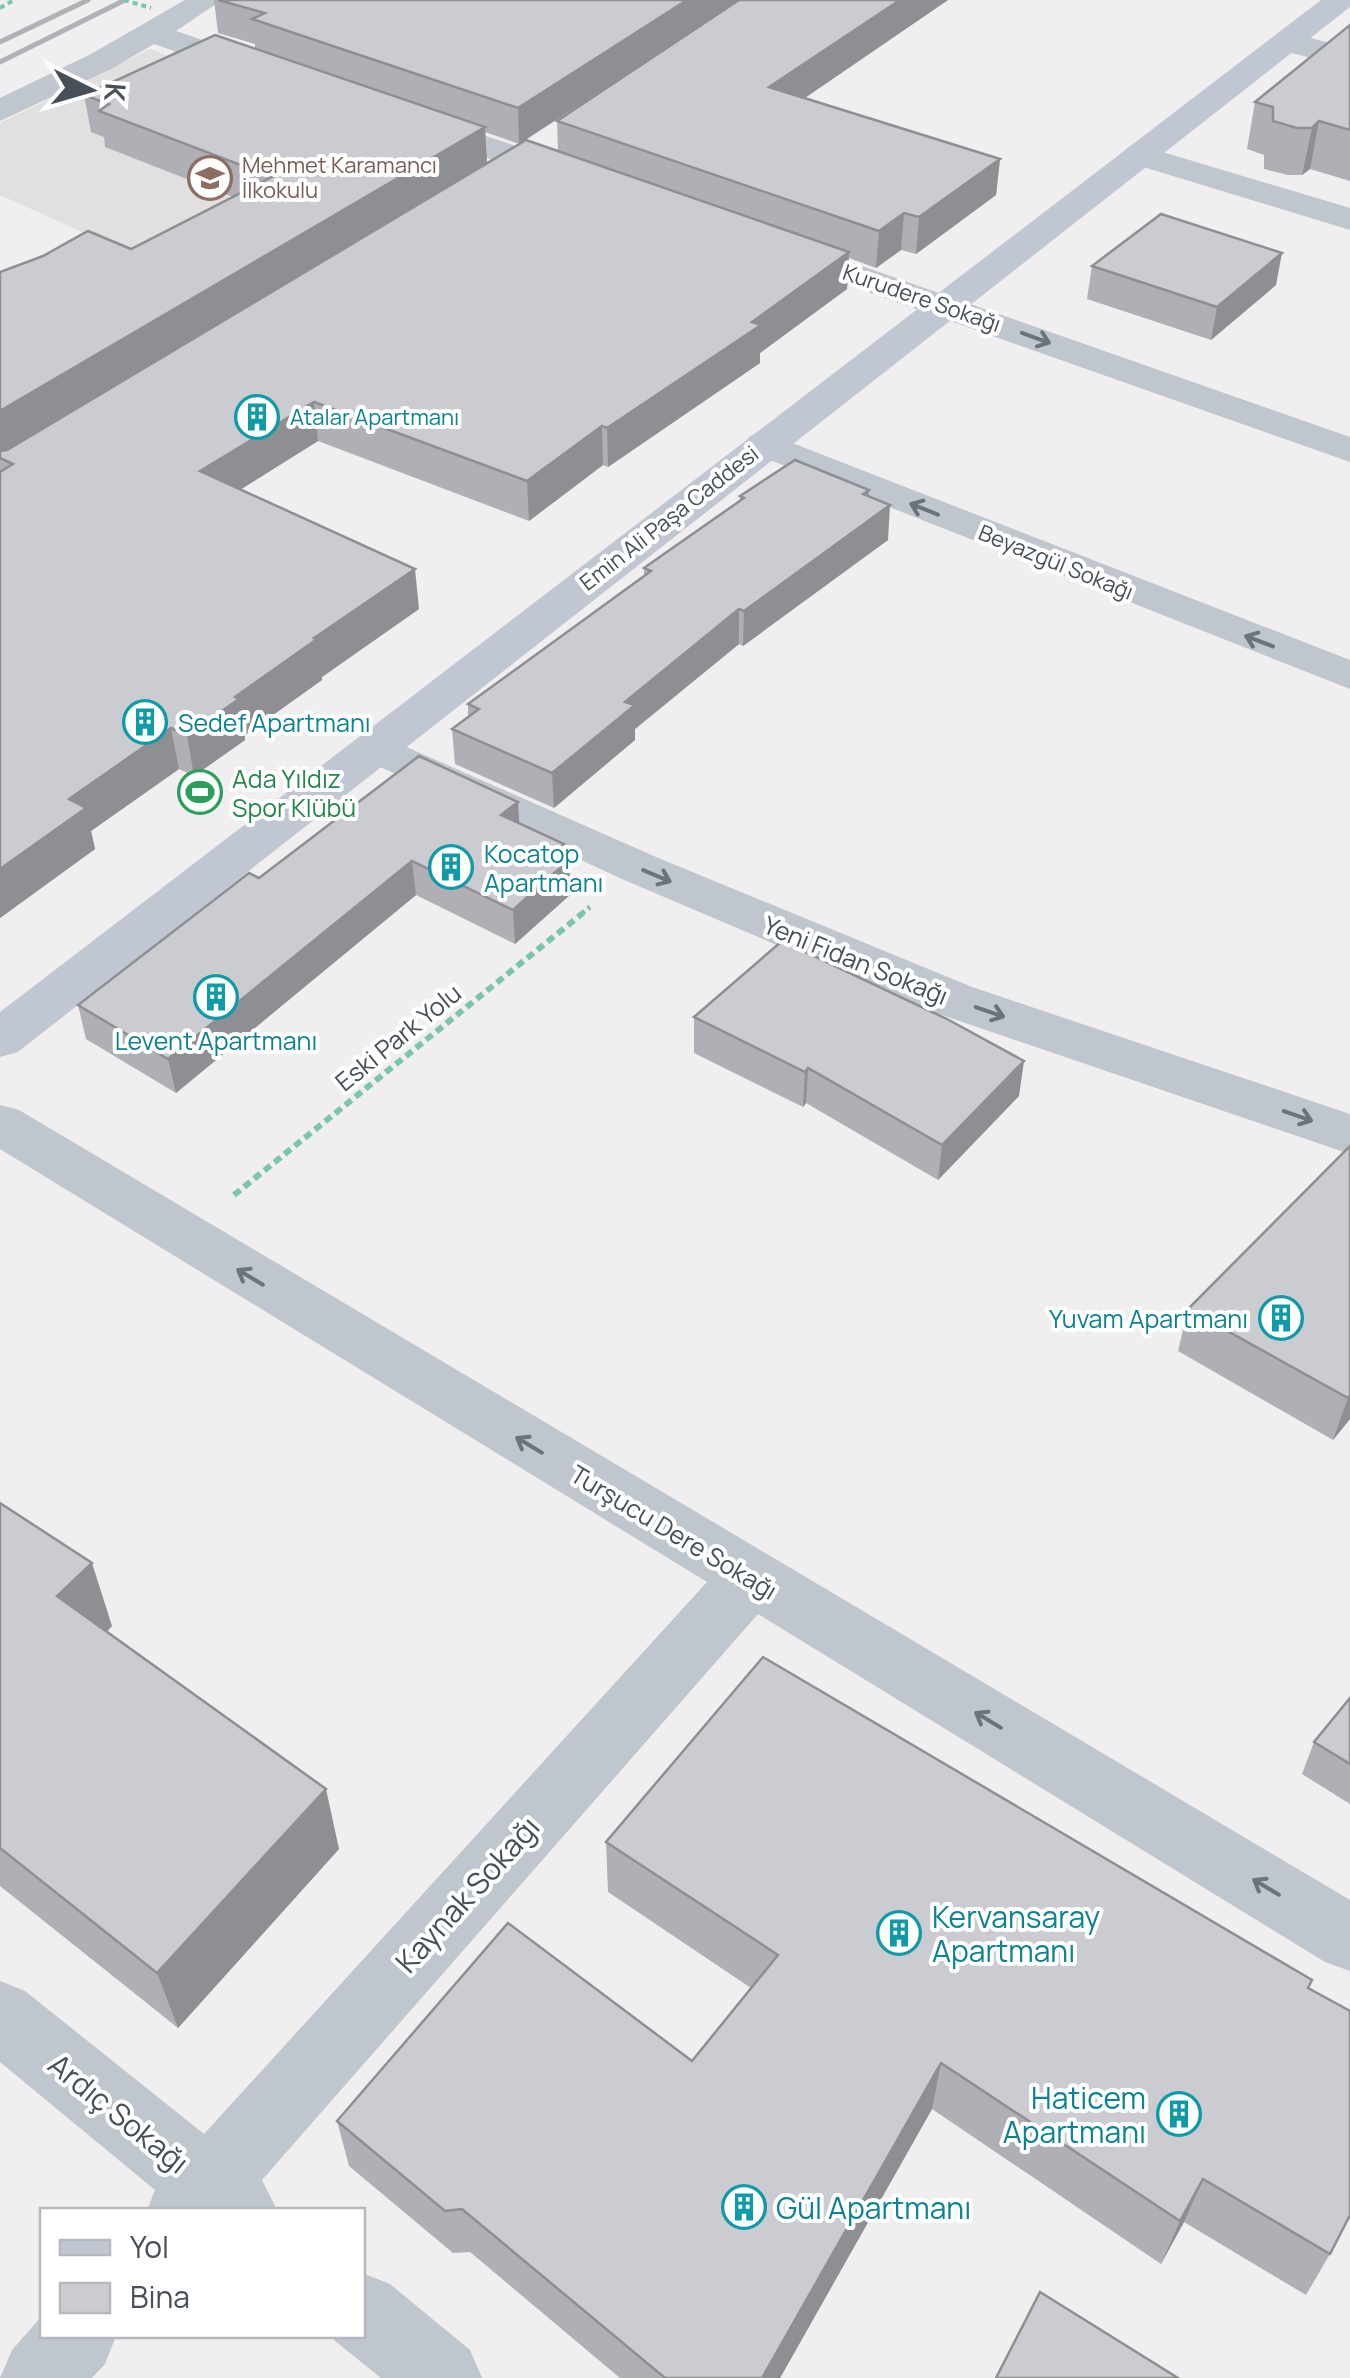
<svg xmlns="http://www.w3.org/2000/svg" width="1350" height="2378" font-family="Manrope,sans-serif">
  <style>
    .education { fill: #e1dfdf }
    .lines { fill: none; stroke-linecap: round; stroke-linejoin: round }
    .path-far2 { stroke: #7bc5a9; stroke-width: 4; stroke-dasharray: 5 4; stroke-linecap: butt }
    .path-far1 { stroke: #7bc5a9; stroke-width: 5; stroke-dasharray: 6 4; stroke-linecap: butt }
    .path { stroke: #7bc5a9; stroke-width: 6; stroke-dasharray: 8 5; stroke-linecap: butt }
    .street { fill: #bfc6ce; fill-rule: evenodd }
    .secondary { fill: #c0c7d3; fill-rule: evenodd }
    .rail { stroke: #b0b2b7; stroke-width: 5 }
    .path-bridge { stroke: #7bc5a9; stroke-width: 4; stroke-dasharray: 5 4; stroke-linecap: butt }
    .wall { fill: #afafb5; fill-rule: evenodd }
    .shaded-wall { fill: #8e8f93 }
    .building { fill: #cbccd2; stroke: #8e8f93; stroke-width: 2.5 }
    .oneway { stroke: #6b737c }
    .labels { text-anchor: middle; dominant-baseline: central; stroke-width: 8; stroke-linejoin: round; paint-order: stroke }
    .far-education-label { font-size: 22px; fill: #785e54; stroke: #fff; text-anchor: start }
    .far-street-label { font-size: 22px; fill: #474f59; stroke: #fff }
    .far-culture-label { font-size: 22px; fill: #0d838f; stroke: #fff; text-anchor: start }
    .culture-label { font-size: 25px; fill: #0d838f; stroke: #fff; text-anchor: start }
    .leisure-label { font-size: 25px; fill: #27864d; stroke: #fff; text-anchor: start }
    .street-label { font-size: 25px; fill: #474f59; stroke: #fff }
    .near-street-label { font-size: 30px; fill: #474f59; stroke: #fff }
    .near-culture-label { font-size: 30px; fill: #0d838f; stroke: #fff; text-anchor: start }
  </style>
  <rect width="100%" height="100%" fill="#f0eeee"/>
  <path class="education" d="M150,49L448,162L164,269L0,195V123Z"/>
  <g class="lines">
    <path class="path-far2" d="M0,8L14,0"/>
    <path class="path-far1" d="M580,915L590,907"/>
    <path class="path" d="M234,1195L583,913"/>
    <g class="street">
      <path d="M185,0H222L176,31L273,64L278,71L273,78H251L154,44L113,68L0,121V98L91,54Z"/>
      <path d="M1287,32L1350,48V68L1276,49L1271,42L1276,35Z"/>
      <path d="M415,112L587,170L592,177L587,184L575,187L563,184L403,129L398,122L403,115Z"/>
      <path d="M1139,145L1350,208V230L1127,162L1122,155L1127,148Z"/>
      <path d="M779,237L1350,437V462L766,256L761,248L766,240Z"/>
      <path d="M764,432L1350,660V689L750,452L744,444L750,436Z"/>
      <path d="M377,734L656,857L972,987L1350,1114V1154L936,1013L622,879L361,758L354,748L361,738Z"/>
      <path d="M0,1105L19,1110L1350,1900V1971L1325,1962L758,1614L262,2180L277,2210H147L155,2190L0,2062V1981L25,1991L204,2134L707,1582L0,1149Z"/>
      <path d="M362,2273L390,2284L470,2350L482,2378H381L334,2340L333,2336H362Z"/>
      <path d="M42,2316V2336H116L105,2364L92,2378H0L12,2350Z"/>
    </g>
    <path class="secondary" d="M1321,0H1350V7L18,1052L0,1057V1012Z"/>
    <g class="rail">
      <path d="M0,42L88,0"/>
      <path d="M0,62L125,0"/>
    </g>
    <path class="path-bridge" d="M124,0L151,8"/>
  </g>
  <g class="wall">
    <path d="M214,0H948L805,98L1000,159L996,195L916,254L901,250L876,268L849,258L847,289L760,353V363L608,467L603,465L529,521L318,441L240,490L419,609L322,677V680L245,735V740L194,776L179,769L91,831L95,849L0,918V272L131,249L233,197L105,147L104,137L91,132L84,95L255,49V44L218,33ZM689,33L557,121L558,151L487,163L485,132L519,144Z"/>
    <path d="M1350,25V181L1310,169L1302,175H1288L1264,169V155L1247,149L1255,102Z"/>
    <path d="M1092,266L1276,285L1211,340L1087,299Z"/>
    <path d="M740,496H868L888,540L743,646L739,644L635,729V740L554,808L455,764L452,729L468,717V704L644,576V568L740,501Z"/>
    <path d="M519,823L565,858L571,894L515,944L416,895L176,1093L86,1039L78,1005L259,878Z"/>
    <path d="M694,1017L1019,1096L938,1180L806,1103L803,1107L694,1053Z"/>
    <path d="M1350,1146V1419L1333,1440L1178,1351L1188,1309Z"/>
    <path d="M0,1503L112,1626L107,1632L339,1849L178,2028L0,1886Z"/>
    <path d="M1350,1698V1804L1302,1774L1314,1742Z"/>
    <path d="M606,1842L1309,1988L1330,2254L1306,2295L1184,2222L1161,2264L932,2109L780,2378H620L470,2252L453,2253L349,2166L337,2121L692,2061L751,1988L608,1892Z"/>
  </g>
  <g class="shaded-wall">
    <path d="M687,0H740L519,144L518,108Z"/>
    <path d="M900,0H948L768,123L769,87Z"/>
    <path d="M1319,121L1310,169L1302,175L1312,128Z"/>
    <path d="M485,127L487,164L0,456V411Z"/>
    <path d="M1000,159L996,195L916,254L919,217Z"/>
    <path d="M904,213L901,250L876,268L879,231Z"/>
    <path d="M849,252L847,289L760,353V363L608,467L607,428Z"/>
    <path d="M1282,253L1276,285L1211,340L1217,307Z"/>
    <path d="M314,402L318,441L206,511L200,471Z"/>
    <path d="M602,426L603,465L529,521L527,481Z"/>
    <path d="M869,490L866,523L890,505L888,540L743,646L744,611Z"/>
    <path d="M415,569L419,609L322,677V680L245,735V740L194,776L187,735L314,638Z"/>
    <path d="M739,609V644L635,729V740L554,808L552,773L625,702Z"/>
    <path d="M171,728L179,769L91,831L95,849L0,918V869L69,799Z"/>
    <path d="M518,802L520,836L501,815Z"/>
    <path d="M564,844L565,863L569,860L571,894L515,944L513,910L555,852Z"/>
    <path d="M412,861L416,895L176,1093L168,1059Z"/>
    <path d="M1024,1061L1019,1096L938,1180L942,1145Z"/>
    <path d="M808,1068L806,1103L803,1107L805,1072Z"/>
    <path d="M1350,1395V1419L1333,1440L1348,1398Z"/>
    <path d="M92,1563L112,1626L79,1659L57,1596Z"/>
    <path d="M326,1789L339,1849L178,2028L157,1973Z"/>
    <path d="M941,2063L932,2109L780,2378H762Z"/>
    <path d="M1203,2179L1184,2222L1161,2264L1180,2221Z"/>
  </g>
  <g class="building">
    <path d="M218,0H687L518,108L252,19L265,13Z"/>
    <path d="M739,0H900L769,87L1000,159L919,217L904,213L879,231L557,121Z"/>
    <path d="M1350,25V130L1319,121L1312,128H1297L1273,121V107L1255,102Z"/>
    <path d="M215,35L485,127L0,411V272L43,256L88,231L131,249L272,177L99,111L109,104L84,95Z"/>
    <path d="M526,140L849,252L752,322L761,325L607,428L602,426L527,481L314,402L200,471L415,569L314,638L317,639L235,697L239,699L187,735L171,728L69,799L86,808L0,869V472L13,464L0,458V451L7,450Z"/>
    <path d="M1161,214L1282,253L1217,307L1092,266Z"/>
    <path d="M795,460L869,490L863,494L890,505L744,611L739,609L625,702L635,705L552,773L452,729L479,709L468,704L651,571L644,568L744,498L740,496Z"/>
    <path d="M419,756L518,802L501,815L564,844L555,852L569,860L513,910L412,861L168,1059L78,1005L249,873L259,878Z"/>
    <path d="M782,941L947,1019L1024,1061L942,1145L808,1068L805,1072L694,1017Z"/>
    <path d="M1350,1146V1395L1348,1398L1188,1309Z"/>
    <path d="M0,1503L92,1563L57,1596L326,1789L157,1973L0,1848Z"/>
    <path d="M763,1657L1312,1980L1308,1988L1350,2011V2215L1330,2254L1203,2179L1180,2221L941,2063L762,2378H665L462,2209L445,2211L337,2121L508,1923L692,2061L778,1955L606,1842Z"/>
    <path d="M1350,1698V1764L1314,1742Z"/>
    <path d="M1040,2292L1178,2378H996Z"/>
  </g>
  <defs><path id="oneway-shaft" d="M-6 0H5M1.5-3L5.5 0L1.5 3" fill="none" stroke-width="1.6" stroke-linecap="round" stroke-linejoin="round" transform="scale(2.5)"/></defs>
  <g class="oneway">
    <use href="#oneway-shaft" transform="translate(1036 338) rotate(20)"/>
    <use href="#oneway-shaft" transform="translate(924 509) rotate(-158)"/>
    <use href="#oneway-shaft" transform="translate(1259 641) rotate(-159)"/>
    <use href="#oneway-shaft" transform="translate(657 876) rotate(23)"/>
    <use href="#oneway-shaft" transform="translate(990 1012) rotate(19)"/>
    <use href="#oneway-shaft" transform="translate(1298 1116) rotate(19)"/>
    <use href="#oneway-shaft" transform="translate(250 1277) rotate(-149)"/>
    <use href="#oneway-shaft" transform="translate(529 1445) rotate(-149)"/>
    <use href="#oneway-shaft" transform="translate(988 1720) rotate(-149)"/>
    <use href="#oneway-shaft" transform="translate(1266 1887) rotate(-149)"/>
  </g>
  <defs>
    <g id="school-ring" transform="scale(2.25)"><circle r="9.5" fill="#fff" stroke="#8d6e63" stroke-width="1.5"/><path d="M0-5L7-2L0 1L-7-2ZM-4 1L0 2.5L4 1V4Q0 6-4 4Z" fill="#8d6e63"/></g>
    <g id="building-ring" transform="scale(2.25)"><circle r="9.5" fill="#fff" stroke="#0f9aa8" stroke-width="1.5"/><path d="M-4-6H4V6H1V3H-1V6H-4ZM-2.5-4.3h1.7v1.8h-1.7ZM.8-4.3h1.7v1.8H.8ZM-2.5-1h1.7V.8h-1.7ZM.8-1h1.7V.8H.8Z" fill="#0f9aa8"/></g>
    <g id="stadium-ring" transform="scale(2.25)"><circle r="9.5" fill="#fff" stroke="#2e9e5b" stroke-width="1.5"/><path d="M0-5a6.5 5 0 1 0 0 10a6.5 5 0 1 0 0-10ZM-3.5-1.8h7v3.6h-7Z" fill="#2e9e5b"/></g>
  </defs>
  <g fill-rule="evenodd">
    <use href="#school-ring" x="210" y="178"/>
    <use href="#building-ring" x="257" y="417"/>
    <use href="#building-ring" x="145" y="722"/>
    <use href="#stadium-ring" x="200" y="792"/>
    <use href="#building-ring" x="451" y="867"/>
    <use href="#building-ring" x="216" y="997"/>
    <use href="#building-ring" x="1281" y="1318"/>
    <use href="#building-ring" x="899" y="1933"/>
    <use href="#building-ring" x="1179" y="2114"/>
    <use href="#building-ring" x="744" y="2207"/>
  </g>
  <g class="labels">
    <g class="far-education-label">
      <text x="242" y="165">Mehmet Karamancı<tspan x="242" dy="25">İlkokulu</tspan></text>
    </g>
    <g class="far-street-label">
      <text transform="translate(922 298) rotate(19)">Kurudere Sokağı</text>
      <text transform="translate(669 518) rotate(-38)">Emin Ali Paşa Caddesi</text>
      <text transform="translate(1056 562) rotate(22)">Beyazgül Sokağı</text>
    </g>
    <g class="far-culture-label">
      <text x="290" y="417">Atalar Apartmanı</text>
    </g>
    <g class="culture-label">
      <text x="178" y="722">Sedef Apartmanı</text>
      <text x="484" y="853">Kocatop<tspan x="484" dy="29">Apartmanı</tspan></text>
      <text x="216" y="1040" text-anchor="middle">Levent Apartmanı</text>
      <text x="1248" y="1318" text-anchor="end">Yuvam Apartmanı</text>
    </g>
    <g class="leisure-label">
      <text x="232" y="778">Ada Yıldız<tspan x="232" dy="29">Spor Klübü</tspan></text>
    </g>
    <g class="street-label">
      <text transform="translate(856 960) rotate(22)">Yeni Fidan Sokağı</text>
      <text transform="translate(398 1037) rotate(-39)">Eski Park Yolu</text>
      <text transform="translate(674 1532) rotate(31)">Turşucu Dere Sokağı</text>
    </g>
    <g class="near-street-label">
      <text transform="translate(467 1894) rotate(-48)">Kaynak Sokağı</text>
      <text transform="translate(119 2113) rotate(39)">Ardıç Sokağı</text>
    </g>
    <g class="near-culture-label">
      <text x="932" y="1916">Kervansaray<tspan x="932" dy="34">Apartmanı</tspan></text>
      <text x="1146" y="2097" text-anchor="end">Haticem<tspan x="1146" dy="34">Apartmanı</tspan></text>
      <text x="776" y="2207">Gül Apartmanı</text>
    </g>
  </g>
  <rect x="40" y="2208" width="325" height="130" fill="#ffffff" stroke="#b5b9bd" stroke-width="2.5"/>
  <rect x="60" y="2240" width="50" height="15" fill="#c0c7d3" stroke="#b5b9bd" stroke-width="2.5"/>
  <text x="130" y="2258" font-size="30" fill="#474f59">Yol</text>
  <rect x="60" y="2283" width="50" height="30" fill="#cbccd2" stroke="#b5b9bd" stroke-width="2.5"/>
  <text x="130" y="2308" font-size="30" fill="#474f59">Bina</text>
  <g transform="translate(90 90) rotate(95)" stroke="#ffffff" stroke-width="8" paint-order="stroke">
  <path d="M0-8L18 38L0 25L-18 38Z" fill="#474f59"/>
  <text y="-15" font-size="28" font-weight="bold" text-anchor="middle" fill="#474f59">K</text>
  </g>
</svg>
